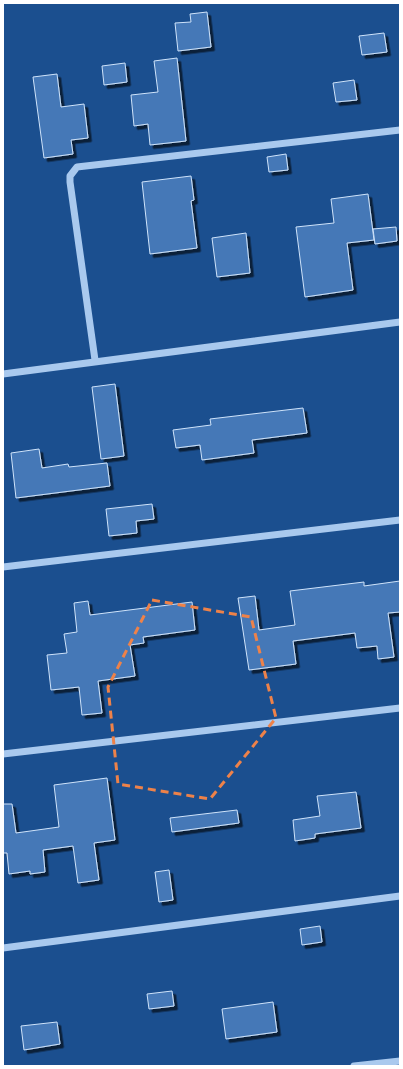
<svg xmlns="http://www.w3.org/2000/svg" width="403" height="1069" font-family="'Archivo Narrow',sans-serif">
  <style>
    .building { fill: #4478b7; stroke: #cfe3fa; filter: url(#shadow) }
    .lines { fill: none; stroke-linecap: round; stroke-linejoin: round }
    .minor { stroke: #a9c9ee; stroke-width: 7 }
    .marked { fill: none; stroke: #ee8249; stroke-width: 3; stroke-dasharray: 8 5; stroke-linejoin: round }
  </style>
  <defs>
    <filter id="shadow"><feDropShadow dx="3.5" dy="3.5" stdDeviation="0" flood-color="#0009"/></filter>
  </defs>
  <rect width="100%" height="100%" fill="#1b4f8f"/>
  <g class="building">
    <path d="M207,12L211,47L178,51L175,23L191,22L190,14Z"/>
    <path d="M384,33L387,52L362,55L359,36Z"/>
    <path d="M177,58L186,141L150,145L148,124L134,126L131,95L158,92L154,61Z"/>
    <path d="M125,63L127,82L104,85L102,66Z"/>
    <path d="M57,74L61,107L84,104L88,138L71,140L73,154L44,158L33,77Z"/>
    <path d="M354,80L357,100L336,102L333,83Z"/>
    <path d="M286,154L288,170L269,172L267,157Z"/>
    <path d="M191,176L194,200L191,201L197,248L150,254L142,182Z"/>
    <path d="M368,194L374,240L347,243L353,290L305,297L296,227L334,223L331,199Z"/>
    <path d="M396,227L397,241L375,244L373,229Z"/>
    <path d="M246,233L250,273L217,277L212,238Z"/>
    <path d="M115,384L124,456L101,459L92,387Z"/>
    <path d="M303,408L307,433L252,440L254,453L202,460L200,445L176,448L173,430L211,425L210,419Z"/>
    <path d="M39,449L42,468L68,464L69,467L107,463L110,486L16,498L11,453Z"/>
    <path d="M152,504L154,519L136,521L137,533L109,536L106,509Z"/>
    <path d="M400,581V612L388,613L394,657L378,659L377,646L357,648L355,633L293,641L296,664L249,670L238,598L255,596L259,630L295,625L290,591L364,582V586Z"/>
    <path d="M88,601L90,615L192,602L195,630L143,637L144,643L130,645L135,676L98,681L102,713L82,715L79,687L51,690L47,655L67,653L64,634L77,632L74,603Z"/>
    <path d="M107,778L115,840L94,843L99,880L78,883L73,846L43,850L45,872L30,874V871L9,874L7,853H3V804H12L16,833L59,827L54,785Z"/>
    <path d="M356,792L361,828L315,834V838L295,841L293,820L320,816L317,796Z"/>
    <path d="M237,810L239,823L172,832L170,818Z"/>
    <path d="M169,870L173,900L159,902L155,872Z"/>
    <path d="M320,926L322,942L302,945L300,929Z"/>
    <path d="M172,991L174,1006L149,1009L147,994Z"/>
    <path d="M273,1002L277,1032L226,1039L222,1009Z"/>
    <path d="M57,1022L60,1044L24,1050L21,1026Z"/>
  </g>
  <g class="lines">
    <g class="minor">
      <path d="M95,360L70,182V176L77,167L400,130"/>
      <path d="M3,374L400,322"/>
      <path d="M3,567L400,520"/>
      <path d="M3,754L400,708"/>
      <path d="M3,948L400,896"/>
      <path d="M354,1066L400,1061"/>
    </g>
  </g>
  <path class="marked" d="M152,600L251,617L276,718L210,799L118,784L108,687Z"/>
  <rect width="403" height="1069" fill="none" stroke="#ffffff" stroke-width="8"/>
</svg>
